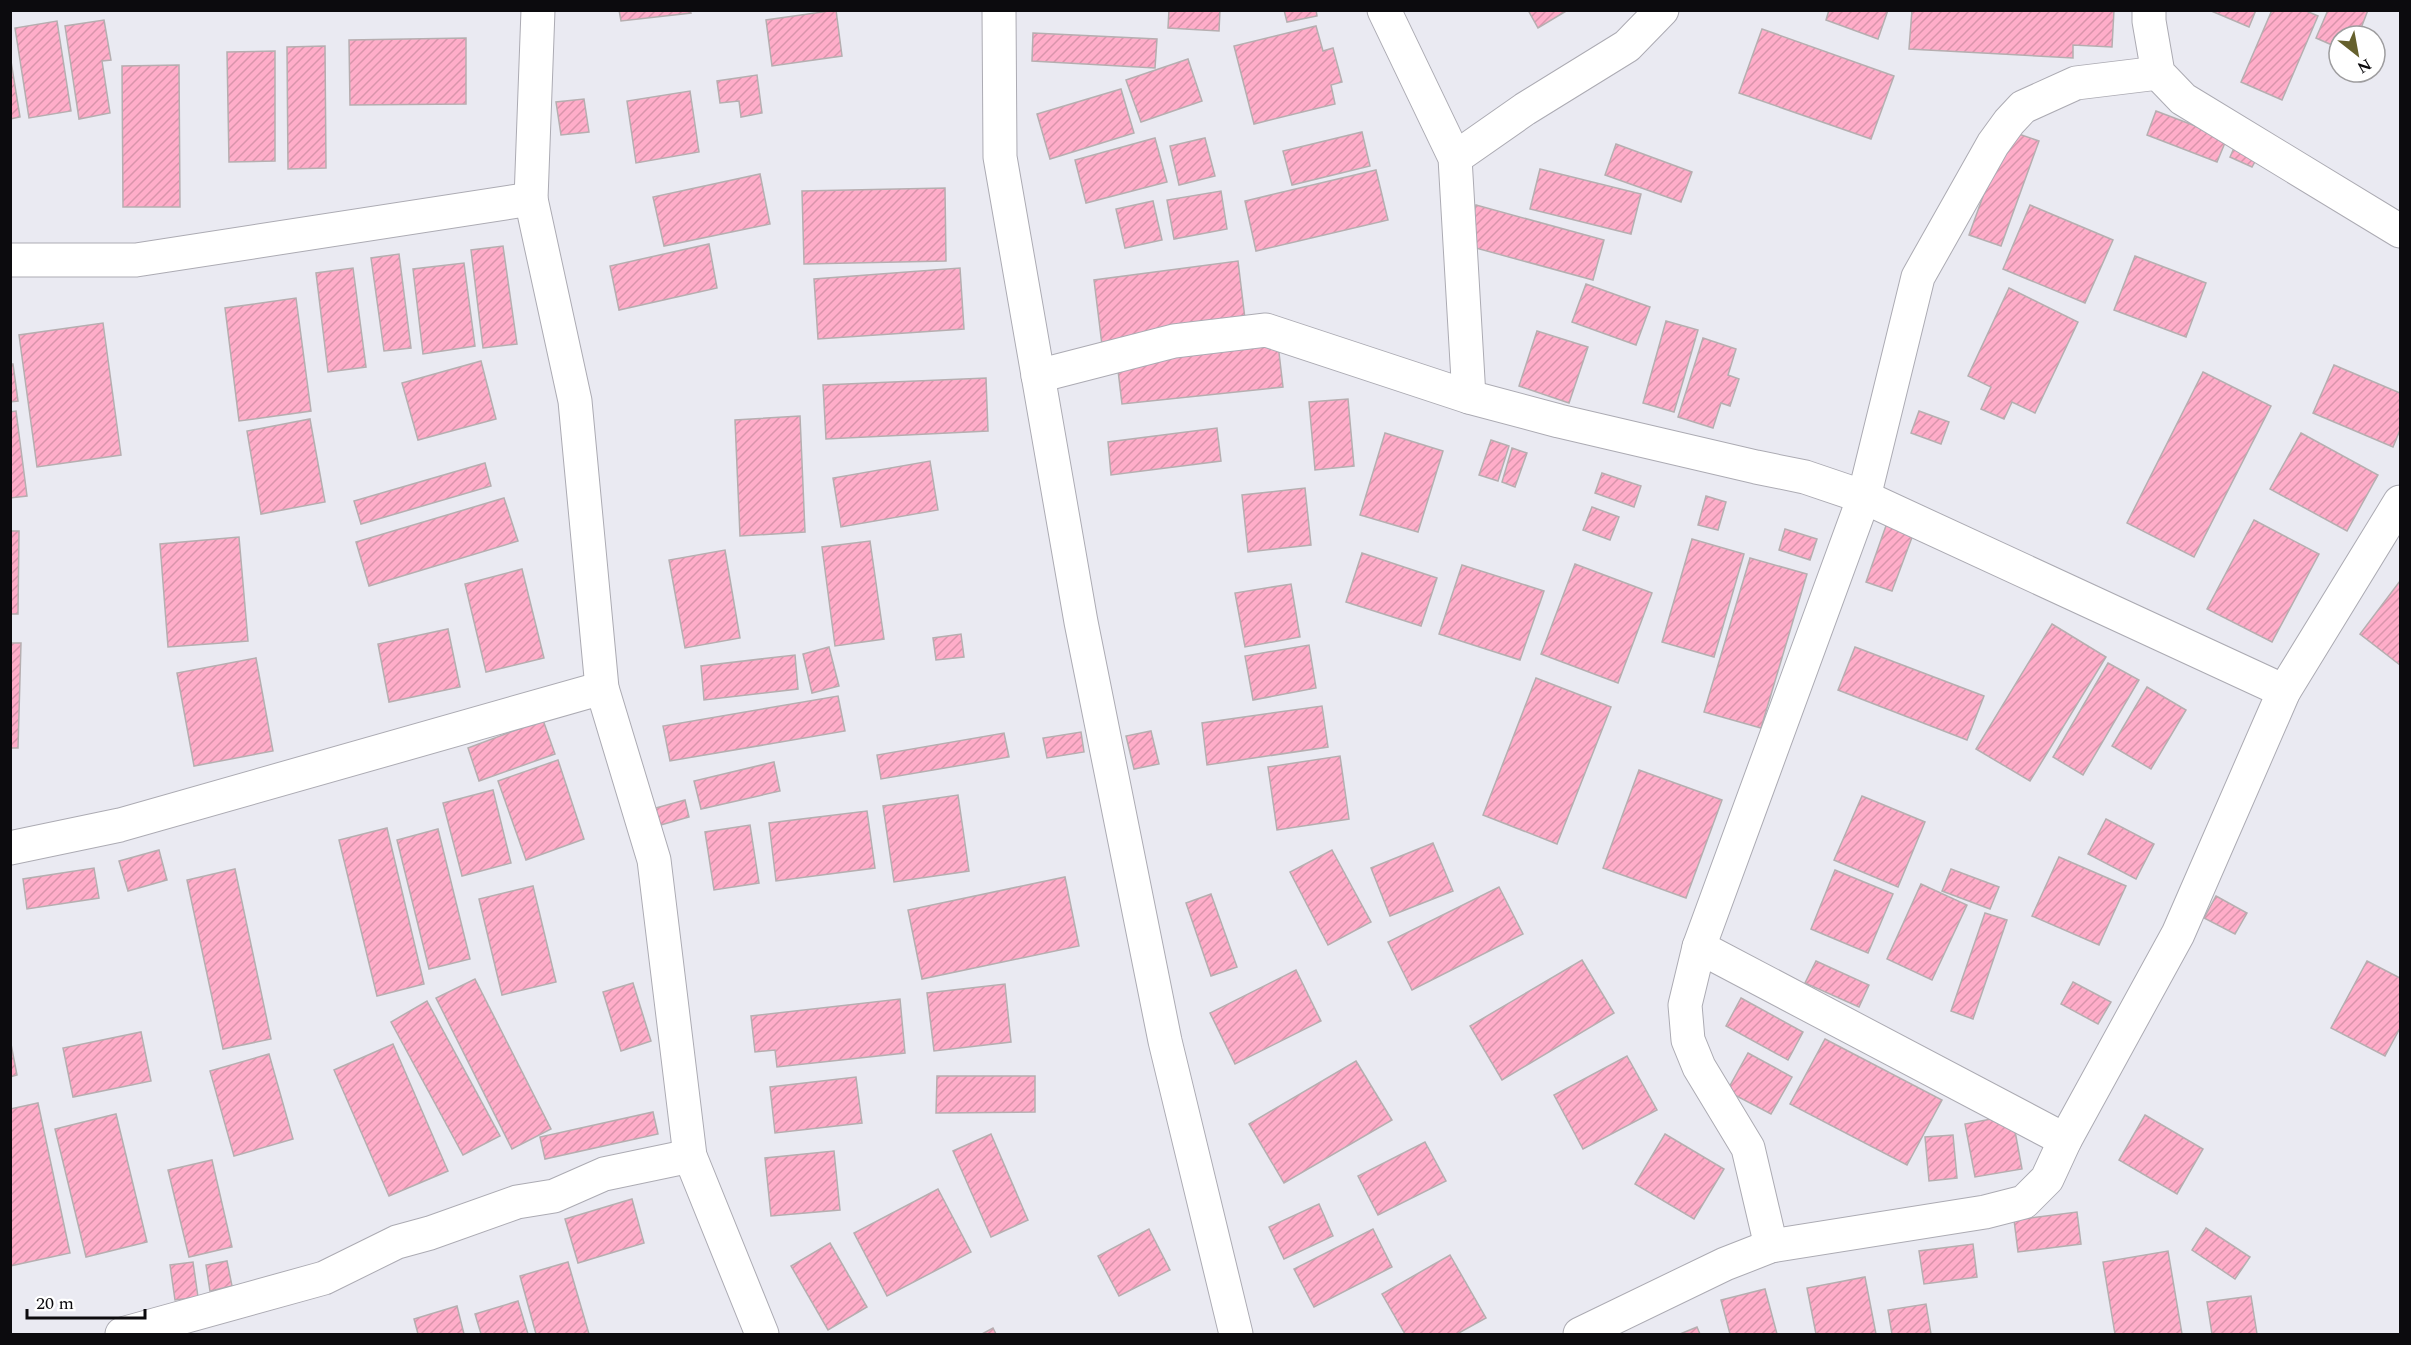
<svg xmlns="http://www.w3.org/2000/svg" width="2411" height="1345" font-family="Spectral,serif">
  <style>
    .building { fill: url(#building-hatch); stroke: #b6aeb0; stroke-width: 1.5 }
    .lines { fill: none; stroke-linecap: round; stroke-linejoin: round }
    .minor-casing { stroke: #acabb3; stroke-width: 35 }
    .minor { stroke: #fff; stroke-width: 33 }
  </style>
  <defs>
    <pattern id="building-hatch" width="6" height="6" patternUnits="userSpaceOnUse" patternTransform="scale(1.5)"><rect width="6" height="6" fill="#ffadc9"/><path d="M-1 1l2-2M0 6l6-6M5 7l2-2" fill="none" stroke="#d994ab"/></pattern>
  </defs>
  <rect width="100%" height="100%" fill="#eaeaf2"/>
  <g class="building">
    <path d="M619,10H690L691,13L621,21Z"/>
    <path d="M836,10L842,56L772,66L766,20Z"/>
    <path d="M1169,10H1220L1219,31L1168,28Z"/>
    <path d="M1284,10H1316L1317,16L1287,22Z"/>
    <path d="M1528,10H1568L1538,28Z"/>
    <path d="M1829,10H1888L1878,39L1826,20Z"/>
    <path d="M1912,10H2114L2112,47L2073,45V58L1909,49Z"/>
    <path d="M2209,10H2256L2249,27Z"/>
    <path d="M2272,10H2304L2318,16L2282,100L2241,82Z"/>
    <path d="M2328,10H2368L2358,36H2339V48L2316,38Z"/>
    <path d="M104,20L111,60L102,61L110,113L79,119L65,26Z"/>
    <path d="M57,21L71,111L29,118L15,28Z"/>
    <path d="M1316,26L1323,51L1333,48L1342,82L1331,85L1335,104L1254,124L1234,46Z"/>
    <path d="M1762,29L1894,76L1871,139L1739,93Z"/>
    <path d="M1033,33L1157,39L1155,68L1032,61Z"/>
    <path d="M466,38V104L350,105L349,40Z"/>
    <path d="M325,46L326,168L288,169L287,47Z"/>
    <path d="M275,51V161L229,162L227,52Z"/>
    <path d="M10,55L20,117L10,119Z"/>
    <path d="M1188,59L1202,101L1141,122L1126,80Z"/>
    <path d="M179,65L180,207H123L122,66Z"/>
    <path d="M757,75L762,113L741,117L739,101L720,103L717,81Z"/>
    <path d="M1121,89L1134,133L1050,159L1037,114Z"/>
    <path d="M690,91L699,152L636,163L627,101Z"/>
    <path d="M584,99L589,132L561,135L556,102Z"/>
    <path d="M2156,111L2227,138L2217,162L2147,135Z"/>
    <path d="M2007,130L2039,141L2001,246L1969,235Z"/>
    <path d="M1362,132L1370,166L1292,185L1283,151Z"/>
    <path d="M1155,138L1167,182L1086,203L1075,160Z"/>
    <path d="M1205,138L1215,176L1179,185L1170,146Z"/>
    <path d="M1616,144L1692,172L1681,202L1605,175Z"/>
    <path d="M2234,148L2257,158L2252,167L2230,157Z"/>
    <path d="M1540,169L1641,194L1631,234L1530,209Z"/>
    <path d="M1376,170L1388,220L1256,251L1245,201Z"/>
    <path d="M760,174L770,224L664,246L653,197Z"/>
    <path d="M945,188L946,261L804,264L802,191Z"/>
    <path d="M1221,191L1227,229L1174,239L1167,200Z"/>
    <path d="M1153,201L1162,240L1125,248L1116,209Z"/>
    <path d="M1476,205L1604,240L1593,280L1465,245Z"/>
    <path d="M2030,205L2113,240L2085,303L2003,269Z"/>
    <path d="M709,244L717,288L619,310L610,266Z"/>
    <path d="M503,246L517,344L483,348L471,250Z"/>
    <path d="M399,254L411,348L384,351L371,258Z"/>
    <path d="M2135,256L2206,283L2186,337L2114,310Z"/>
    <path d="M1238,261L1246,327L1102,345L1094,280Z"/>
    <path d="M464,263L475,346L423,354L413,269Z"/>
    <path d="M353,268L366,367L328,372L316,273Z"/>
    <path d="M960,268L964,329L818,339L814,279Z"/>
    <path d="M1586,284L1650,307L1636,345L1572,322Z"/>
    <path d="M2009,288L2078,322L2035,413L2012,402L2004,419L1981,409L1991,387L1968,376Z"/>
    <path d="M296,298L311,411L239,421L225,308Z"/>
    <path d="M1666,321L1698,330L1674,412L1643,403Z"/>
    <path d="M103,323L121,455L37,467L19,335Z"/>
    <path d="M1537,331L1588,347L1569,403L1519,386Z"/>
    <path d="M1703,338L1736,349L1728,375L1739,379L1730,406L1721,403L1713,428L1678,417Z"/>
    <path d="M1278,344L1283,387L1122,404L1117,362Z"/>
    <path d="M481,361L496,419L418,440L402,383Z"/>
    <path d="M10,364H13L18,401L10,402Z"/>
    <path d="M2334,365L2400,393V430L2393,447L2313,413Z"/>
    <path d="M2203,372L2271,406L2194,557L2127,523Z"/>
    <path d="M986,378L988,431L826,439L823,385Z"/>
    <path d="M1348,399L1354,466L1315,470L1309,402Z"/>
    <path d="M16,411L27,496L10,498V412Z"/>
    <path d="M1919,411L1949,422L1941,444L1911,433Z"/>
    <path d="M800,416L805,532L740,536L735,420Z"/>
    <path d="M310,419L325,502L261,514L247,431Z"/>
    <path d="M1217,428L1221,461L1111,475L1108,442Z"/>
    <path d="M1385,433L1443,451L1418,532L1360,515Z"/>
    <path d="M2301,433L2378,475L2347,531L2270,489Z"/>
    <path d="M1491,440L1509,446L1498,481L1479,475Z"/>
    <path d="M1512,448L1527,453L1515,487L1502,482Z"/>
    <path d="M930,461L938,510L841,527L833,478Z"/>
    <path d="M485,463L491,486L361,524L354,501Z"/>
    <path d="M1602,473L1641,486L1634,507L1595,493Z"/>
    <path d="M1305,488L1311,545L1248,552L1242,495Z"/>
    <path d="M1706,496L1726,502L1718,530L1698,525Z"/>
    <path d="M504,498L518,541L369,586L356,542Z"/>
    <path d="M1592,507L1619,517L1610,540L1583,530Z"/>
    <path d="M2254,520L2319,554L2272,642L2207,609Z"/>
    <path d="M1887,523L1914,532L1892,591L1866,582Z"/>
    <path d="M1785,529L1817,539L1810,560L1779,550Z"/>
    <path d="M10,531H19L18,614H10Z"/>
    <path d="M239,537L248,641L168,647L160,544Z"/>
    <path d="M1692,539L1744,554L1714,657L1662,642Z"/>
    <path d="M870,541L884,639L835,646L822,547Z"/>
    <path d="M725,550L740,638L685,648L669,560Z"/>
    <path d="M1362,553L1437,578L1421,626L1346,602Z"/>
    <path d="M1750,558L1807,574L1761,728L1704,712Z"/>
    <path d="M1575,564L1652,593L1618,683L1541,654Z"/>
    <path d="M1462,565L1544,591L1520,660L1439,634Z"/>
    <path d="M522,569L544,658L486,672L465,584Z"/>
    <path d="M2400,581V665L2360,634Z"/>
    <path d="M1291,584L1300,637L1245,647L1235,593Z"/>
    <path d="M2052,624L2106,657L2030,781L1976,749Z"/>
    <path d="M448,629L460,687L389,702L378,644Z"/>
    <path d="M961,634L964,657L936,660L933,638Z"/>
    <path d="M10,643H21L18,748H10Z"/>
    <path d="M1309,645L1316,688L1253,700L1245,656Z"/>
    <path d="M829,647L839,686L812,693L803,654Z"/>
    <path d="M1855,647L1984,696L1967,740L1838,690Z"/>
    <path d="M795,655L798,689L704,700L701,666Z"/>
    <path d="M256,658L273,751L194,766L177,673Z"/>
    <path d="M2108,663L2139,680L2083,775L2053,757Z"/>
    <path d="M1536,678L1611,707L1557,844L1483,815Z"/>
    <path d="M2147,687L2186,710L2151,769L2112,746Z"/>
    <path d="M838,696L845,731L670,761L663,726Z"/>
    <path d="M1322,706L1328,747L1207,765L1202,723Z"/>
    <path d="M543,720L555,754L479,781L468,748Z"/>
    <path d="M1151,731L1159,764L1134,769L1126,736Z"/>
    <path d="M1081,732L1084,752L1047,758L1043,738Z"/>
    <path d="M1004,733L1009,757L881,779L877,755Z"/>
    <path d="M1340,756L1349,819L1277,830L1268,767Z"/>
    <path d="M558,760L584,839L526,860L498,781Z"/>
    <path d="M774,762L780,791L701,809L694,781Z"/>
    <path d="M1639,770L1722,800L1686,898L1603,868Z"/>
    <path d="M493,790L511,863L462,876L443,803Z"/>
    <path d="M958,795L969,871L894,882L883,806Z"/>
    <path d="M1862,796L1925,822L1898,887L1834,860Z"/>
    <path d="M685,800L689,817L657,826L652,809Z"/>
    <path d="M867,811L875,868L776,881L769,823Z"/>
    <path d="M2106,819L2154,844L2136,879L2088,854Z"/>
    <path d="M750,825L759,883L714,890L705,832Z"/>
    <path d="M387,828L424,984L377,996L339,840Z"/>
    <path d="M438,829L470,959L429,969L397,840Z"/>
    <path d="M1433,843L1453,891L1390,916L1371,868Z"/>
    <path d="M159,850L167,880L128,891L119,861Z"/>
    <path d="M1332,850L1371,922L1328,945L1290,872Z"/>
    <path d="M2059,857L2126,886L2099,945L2032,916Z"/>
    <path d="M94,868L99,898L27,909L23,879Z"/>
    <path d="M235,869L271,1039L223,1049L187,880Z"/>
    <path d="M1951,869L1999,887L1990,909L1942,891Z"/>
    <path d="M1835,870L1893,894L1868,953L1811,929Z"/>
    <path d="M1065,877L1079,946L922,979L908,910Z"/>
    <path d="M1921,884L1967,905L1932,980L1887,959Z"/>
    <path d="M533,886L556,982L502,995L479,899Z"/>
    <path d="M1499,887L1523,934L1412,990L1388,942Z"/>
    <path d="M1211,894L1237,967L1211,976L1186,903Z"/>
    <path d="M2216,896L2247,913L2235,934L2204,918Z"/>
    <path d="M1985,913L2007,920L1973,1019L1951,1011Z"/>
    <path d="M1582,960L1614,1013L1502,1080L1470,1026Z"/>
    <path d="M1816,961L1869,985L1859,1007L1805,983Z"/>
    <path d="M2367,961L2400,978V1028L2385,1056L2331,1028Z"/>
    <path d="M1296,970L1321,1021L1235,1064L1210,1013Z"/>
    <path d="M475,979L551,1129L512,1149L436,998Z"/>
    <path d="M2073,982L2111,1002L2098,1024L2061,1004Z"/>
    <path d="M633,983L651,1041L621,1051L603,992Z"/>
    <path d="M1005,984L1011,1042L934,1051L927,993Z"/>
    <path d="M1741,998L1803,1032L1788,1060L1726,1026Z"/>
    <path d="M900,999L905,1053L777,1067L775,1050L755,1052L751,1016Z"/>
    <path d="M427,1001L500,1136L463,1155L391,1022Z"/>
    <path d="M141,1032L151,1081L73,1097L63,1048Z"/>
    <path d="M10,1039L17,1075L10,1077Z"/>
    <path d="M1825,1039L1942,1100L1907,1165L1790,1104Z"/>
    <path d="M393,1044L448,1171L389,1196L334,1070Z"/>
    <path d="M1748,1053L1792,1077L1771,1114L1727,1091Z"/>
    <path d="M269,1054L293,1139L234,1156L210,1071Z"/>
    <path d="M1627,1056L1657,1110L1583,1149L1554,1095Z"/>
    <path d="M1356,1061L1392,1120L1284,1183L1249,1124Z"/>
    <path d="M937,1076H1035V1112L936,1113Z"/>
    <path d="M856,1077L862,1123L775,1133L770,1087Z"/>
    <path d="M38,1103L70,1253L10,1266V1109Z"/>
    <path d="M653,1112L658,1134L545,1159L540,1137Z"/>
    <path d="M116,1114L147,1242L86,1257L55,1129Z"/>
    <path d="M2012,1115L2022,1169L1975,1177L1965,1124Z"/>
    <path d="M2145,1115L2203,1149L2177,1194L2119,1160Z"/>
    <path d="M991,1134L1028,1220L991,1237L953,1151Z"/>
    <path d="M1665,1134L1724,1169L1694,1219L1635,1184Z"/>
    <path d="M1953,1135L1957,1178L1929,1181L1925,1137Z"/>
    <path d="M1425,1142L1446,1181L1378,1215L1358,1176Z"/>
    <path d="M834,1151L840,1210L771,1216L765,1158Z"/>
    <path d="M212,1160L232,1247L189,1257L168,1170Z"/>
    <path d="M938,1189L971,1252L887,1296L854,1233Z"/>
    <path d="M632,1199L644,1243L578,1263L565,1219Z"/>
    <path d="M1319,1204L1333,1236L1284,1259L1269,1227Z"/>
    <path d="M2077,1212L2081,1244L2018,1252L2014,1220Z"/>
    <path d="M2206,1228L2250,1257L2235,1279L2192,1250Z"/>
    <path d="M1149,1229L1170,1270L1119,1296L1098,1256Z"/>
    <path d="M1373,1229L1392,1267L1314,1307L1294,1269Z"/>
    <path d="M830,1243L867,1307L828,1330L791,1266Z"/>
    <path d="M1973,1244L1977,1277L1924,1284L1919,1251Z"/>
    <path d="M2168,1251L2182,1334H2115L2103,1262Z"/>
    <path d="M1450,1255L1486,1318L1457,1334H1405L1382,1294Z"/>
    <path d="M227,1261L232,1286L210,1291L206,1265Z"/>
    <path d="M193,1262L198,1297L175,1300L170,1265Z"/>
    <path d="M568,1262L589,1334H536L520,1276Z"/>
    <path d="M1865,1277L1876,1334H1816L1807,1288Z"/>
    <path d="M1765,1289L1777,1334H1730L1721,1300Z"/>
    <path d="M2251,1296L2257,1334H2212L2207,1302Z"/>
    <path d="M518,1301L528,1334H481L475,1314Z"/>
    <path d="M1926,1304L1931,1334H1892L1888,1310Z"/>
    <path d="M457,1306L464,1334H418L414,1319Z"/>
    <path d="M1697,1327L1700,1334H1680Z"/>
    <path d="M993,1328L996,1334H982Z"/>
  </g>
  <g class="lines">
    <g class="minor-casing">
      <g id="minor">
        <path d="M538,10L531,199L575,401L602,688L654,860L690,1156L762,1334"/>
        <path d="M999,10L1000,157L1081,622L1165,1041L1236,1334"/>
        <path d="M1384,10L1455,158L1469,397"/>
        <path d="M2149,10V21L2158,73L2183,99L2400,231"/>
        <path d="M1455,158L1525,109L1627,46L1662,10"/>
        <path d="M10,260H136L531,199"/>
        <path d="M1038,376L1174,341L1266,330L1469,397L1559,421L1756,467L1805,477L1864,497L2284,691"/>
        <path d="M10,848L120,825L602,688"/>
        <path d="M1699,947L2065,1140"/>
        <path d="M1771,1246L1748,1148L1699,1067L1688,1040L1685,1005L1699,947L1864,497L1918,277L1993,144L2009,122L2023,107L2076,83L2158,73"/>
        <path d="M122,1334L324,1278L397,1242L430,1233L517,1202L554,1196L604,1174L690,1156"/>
        <path d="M1580,1334L1725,1264L1771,1246L1985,1212L2024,1202L2047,1179L2065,1140L2178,934L2284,691L2400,502"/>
      </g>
    </g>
    <use href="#minor" class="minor"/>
  </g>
  <rect width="2411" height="1345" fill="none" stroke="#0c0b0e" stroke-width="24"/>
  <g transform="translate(2357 54) rotate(149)"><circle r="28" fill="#ffffff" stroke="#9e9d9f" stroke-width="1.5"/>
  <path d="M0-4.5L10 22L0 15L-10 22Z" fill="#65602d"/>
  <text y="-9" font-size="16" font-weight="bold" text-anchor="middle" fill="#0c0b0e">N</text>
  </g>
  <path d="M27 1309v9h118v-9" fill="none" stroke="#0c0b0e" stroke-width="3"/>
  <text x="36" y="1309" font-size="18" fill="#0c0b0e" stroke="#ffffff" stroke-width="4.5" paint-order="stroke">20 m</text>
</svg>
